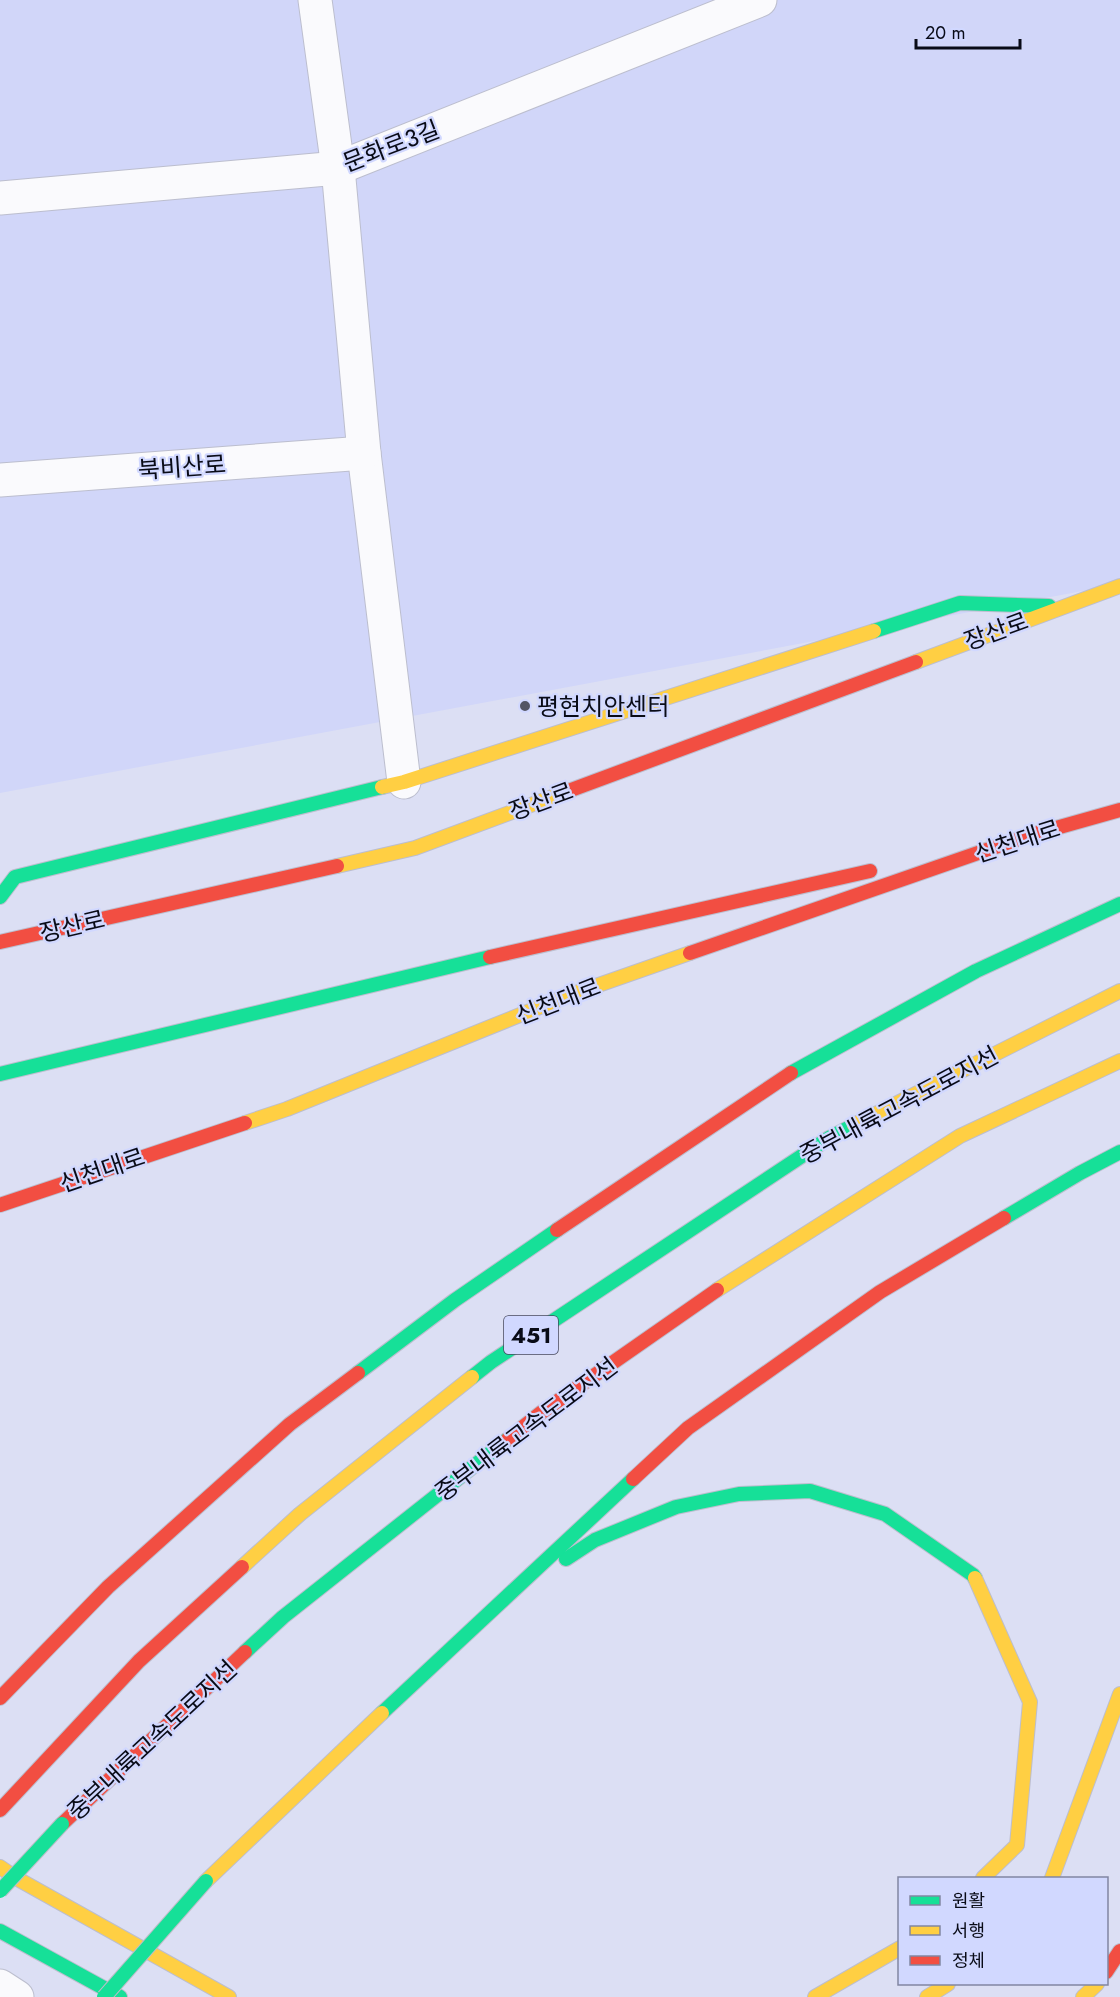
<svg xmlns="http://www.w3.org/2000/svg" width="1120" height="1997" font-family="Jost,'Noto Sans KR',sans-serif">
  <style>
    .built { fill: #d1d6f9 }
    .lines { fill: none; stroke-linecap: round; stroke-linejoin: round }
    .street-casing { stroke: #bcbece; stroke-width: 35 }
    .fast-casing { stroke: #bcbece; stroke-width: 16 }
    .slow-casing { stroke: #bcbece; stroke-width: 16 }
    .jam-casing { stroke: #bcbece; stroke-width: 16 }
    .street { stroke: #fafafd; stroke-width: 33 }
    .fast { stroke: #16e098; stroke-width: 14 }
    .slow { stroke: #ffcf43; stroke-width: 14 }
    .jam { stroke: #f24e42; stroke-width: 14 }
    .fast-bridge-casing { stroke: #bcbec8; stroke-width: 16; stroke-linecap: butt }
    .fast-bridge { stroke: #16e098; stroke-width: 14 }
    .poi-dot { fill: #535564; stroke: #d1d8ff; stroke-width: 2 }
    .labels { text-anchor: middle; dominant-baseline: central; stroke-width: 4.5; stroke-linejoin: round; paint-order: stroke }
    .shield { fill: #d1d8ff; stroke: #45485d; stroke-width: 1.5 }
    .shield-label { font-size: 22px; font-weight: bold; fill: #090b17 }
    .street-label { font-size: 24px; fill: #090b17; stroke: #d1d8ff }
    .poi-label { font-size: 24px; fill: #090b17; stroke: #d1d8ff; text-anchor: start }
  </style>
  <rect width="100%" height="100%" fill="#dcdff4"/>
  <path class="built" d="M0,0H1120V584L0,793Z"/>
  <g class="lines">
    <g class="street-casing">
      <g id="street">
        <path d="M315,0L338,168L364,453L404,782"/>
        <path d="M0,198L338,168L760,0"/>
        <path d="M0,480L364,453"/>
        <path d="M0,1986L17,1997"/>
      </g>
    </g>
    <g class="fast-casing">
      <g id="fast">
        <path d="M874,631L960,603L1049,606"/>
        <path d="M0,897L15,877L382,787"/>
        <path d="M791,1073L976,971L1120,904"/>
        <path d="M0,1074L490,957"/>
        <path d="M1004,1218L1080,1173L1120,1152"/>
        <path d="M358,1373L455,1300L557,1230"/>
        <path d="M472,1377L491,1362L829,1138L854,1125"/>
        <path d="M566,1559L595,1540L676,1507L739,1494L810,1491L885,1514L973,1575L975,1578"/>
        <path d="M245,1652L283,1617L508,1439"/>
        <path d="M382,1713L633,1479"/>
        <path d="M0,1931L120,1997"/>
      </g>
    </g>
    <g class="slow-casing">
      <g id="slow">
        <path d="M916,662L1120,586"/>
        <path d="M382,787L404,782L874,631"/>
        <path d="M337,866L415,848L571,790"/>
        <path d="M245,1123L287,1109L567,996L690,953"/>
        <path d="M854,1125L1120,991"/>
        <path d="M717,1290L960,1136L1120,1061"/>
        <path d="M242,1567L300,1514L472,1377"/>
        <path d="M975,1578L1030,1702L1017,1845L983,1878"/>
        <path d="M0,1867L16,1878L229,1997"/>
        <path d="M1052,1878L1120,1694"/>
        <path d="M206,1881L382,1713"/>
        <path d="M815,1997L900,1948"/>
        <path d="M927,1997L948,1984"/>
        <path d="M1083,1997L1097,1984"/>
      </g>
    </g>
    <g class="jam-casing">
      <g id="jam">
        <path d="M571,790L916,662"/>
        <path d="M0,942L337,866"/>
        <path d="M690,953L1024,837L1120,810"/>
        <path d="M490,957L870,871"/>
        <path d="M0,1205L245,1123"/>
        <path d="M557,1230L791,1073"/>
        <path d="M508,1439L542,1412L717,1290"/>
        <path d="M633,1479L688,1428L880,1292L1004,1218"/>
        <path d="M0,1698L108,1587L290,1424L358,1373"/>
        <path d="M0,1810L139,1661L242,1567"/>
        <path d="M62,1824L245,1652"/>
        <path d="M1106,1972L1120,1951"/>
      </g>
    </g>
    <use href="#street" class="street"/>
    <use href="#fast" class="fast"/>
    <use href="#slow" class="slow"/>
    <use href="#jam" class="jam"/>
    <g class="fast-bridge-casing">
      <g id="fast-bridge">
        <path d="M0,1891L62,1824"/>
        <path d="M104,1997L206,1881"/>
      </g>
    </g>
    <use href="#fast-bridge" class="fast-bridge"/>
  </g>
  <circle class="poi-dot" cx="525" cy="706" r="6"/>
  <g class="labels">
    <rect class="shield" x="504" y="1316" width="54" height="38" rx="4.5"/>
    <g class="shield-label">
      <text x="531" y="1335">451</text>
    </g>
    <g class="street-label">
      <text transform="translate(391 146) rotate(-21)">문화로3길</text>
      <text transform="translate(182 467) rotate(-4)">북비산로</text>
      <text transform="translate(996 631) rotate(-20)">장산로</text>
      <text transform="translate(541 801) rotate(-20)">장산로</text>
      <text transform="translate(1017 841) rotate(-18)">신천대로</text>
      <text transform="translate(72 926) rotate(-13)">장산로</text>
      <text transform="translate(558 1001) rotate(-21)">신천대로</text>
      <text transform="translate(899 1105) rotate(-28)">중부내륙고속도로지선</text>
      <text transform="translate(102 1170) rotate(-19)">신천대로</text>
      <text transform="translate(526 1429) rotate(-37)">중부내륙고속도로지선</text>
      <text transform="translate(152 1740) rotate(-43)">중부내륙고속도로지선</text>
    </g>
    <g class="poi-label">
      <text x="537" y="706">평현치안센터</text>
    </g>
  </g>
  <rect x="898" y="1877" width="210" height="108" fill="#d1d8ff" stroke="#8186a2" stroke-width="1.5"/>
  <rect x="910" y="1896" width="30" height="9" fill="#16e098" stroke="#8186a2" stroke-width="1.5"/>
  <text x="952" y="1907" font-size="18" fill="#090b17">원활</text>
  <rect x="910" y="1926" width="30" height="9" fill="#ffcf43" stroke="#8186a2" stroke-width="1.5"/>
  <text x="952" y="1937" font-size="18" fill="#090b17">서행</text>
  <rect x="910" y="1956" width="30" height="9" fill="#f24e42" stroke="#8186a2" stroke-width="1.5"/>
  <text x="952" y="1967" font-size="18" fill="#090b17">정체</text>
  <path d="M916 39v9h104v-9" fill="none" stroke="#090b17" stroke-width="3"/>
  <text x="925" y="39" font-size="18" fill="#090b17" stroke="#d1d8ff" stroke-width="4.5" paint-order="stroke">20 m</text>
</svg>
